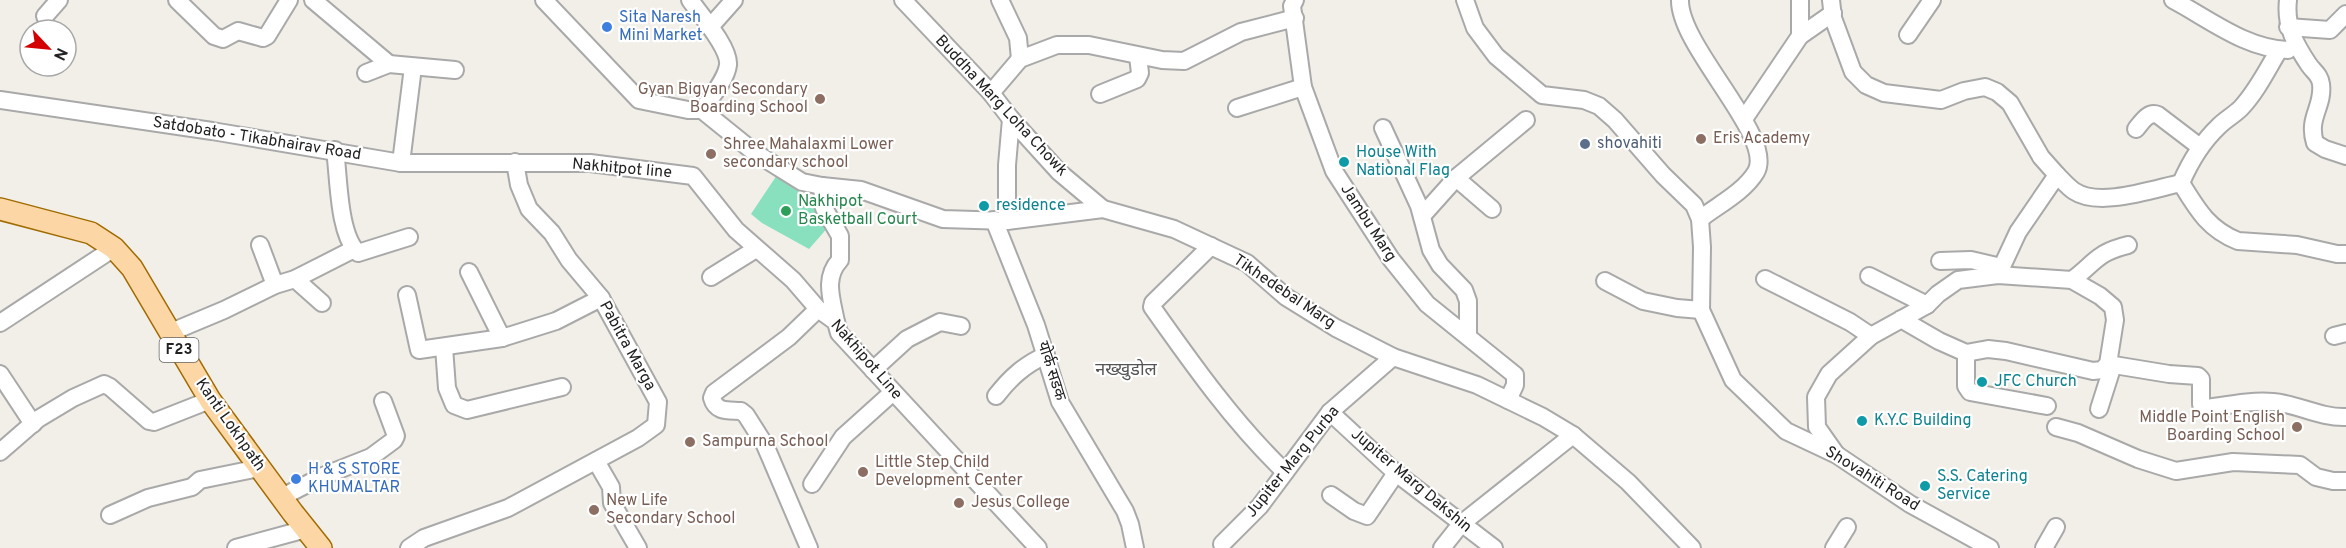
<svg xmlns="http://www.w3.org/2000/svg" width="2346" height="548" font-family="Overpass,'Noto Sans Devanagari',sans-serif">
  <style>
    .pitch { fill: #88e0be }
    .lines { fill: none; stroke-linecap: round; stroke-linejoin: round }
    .minor-casing { stroke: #a9a9a9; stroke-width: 20 }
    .major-casing { stroke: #a06b00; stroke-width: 24 }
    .minor { stroke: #fff; stroke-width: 16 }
    .major { stroke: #fcd6a4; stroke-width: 21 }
    .shop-dot { fill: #3f7fe0; stroke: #fff; stroke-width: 2 }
    .education-dot { fill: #8d6e63; stroke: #fff; stroke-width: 2 }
    .service-dot { fill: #5c6f8a; stroke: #fff; stroke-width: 2 }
    .culture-dot { fill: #0f9aa8; stroke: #fff; stroke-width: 2 }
    .leisure-dot { fill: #2e9e5b; stroke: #fff; stroke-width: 2 }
    .labels { text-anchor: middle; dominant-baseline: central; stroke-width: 4.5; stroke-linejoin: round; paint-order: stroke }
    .shield { fill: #fff; stroke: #646464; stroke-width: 1.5 }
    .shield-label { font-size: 15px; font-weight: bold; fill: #222 }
    .shop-label { font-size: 16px; fill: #366cbe; stroke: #fff; text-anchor: start }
    .education-label { font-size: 16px; fill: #785e54; stroke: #fff; text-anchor: start }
    .street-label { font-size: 16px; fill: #222; stroke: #fff }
    .service-label { font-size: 16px; fill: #4e5e75; stroke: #fff; text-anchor: start }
    .culture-label { font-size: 16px; fill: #0d838f; stroke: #fff; text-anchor: start }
    .leisure-label { font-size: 16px; fill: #27864d; stroke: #fff; text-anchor: start }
    .neighbourhood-label { font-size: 18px; fill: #555; stroke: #fff }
  </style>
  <rect width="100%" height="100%" fill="#f2efe9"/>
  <path class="pitch" d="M777,175C798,190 815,204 830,225L809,249L762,223L751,214Z"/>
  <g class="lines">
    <g class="minor-casing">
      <g id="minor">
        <path d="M177,0L214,36L223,39L238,31L263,38L267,36L289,0"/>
        <path d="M313,0L389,64"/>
        <path d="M544,0L639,100L688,110H702L754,152L802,182L822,186L861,190L943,219L1007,221L1103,209L1174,229L1247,263L1286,297L1336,328L1393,357L1477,385L1543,417L1573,435L1628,482L1692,548"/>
        <path d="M690,0C700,14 730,48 728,65C726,80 711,97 702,110"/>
        <path d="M903,0L991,93L1011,119L1059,172L1103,209"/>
        <path d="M1000,0L1018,38L1020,59"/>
        <path d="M1295,0L1292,6L1303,87L1334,171L1391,259L1427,304L1515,375V385L1508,400"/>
        <path d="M1465,0L1475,28L1496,56L1542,95L1584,100L1599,106L1615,120L1663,175L1694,205L1700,219L1702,247L1701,310L1733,380L1786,431L1837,455L1910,504L1990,548"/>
        <path d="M1680,0C1679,47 1776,137 1756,172C1744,192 1718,205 1700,219"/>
        <path d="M1831,0L1833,18L1853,72L1866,85L1884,93L1941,100L1964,91L1985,87L1997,92L2010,103L2041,157L2057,175L2018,232L1998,275"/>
        <path d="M2173,0C2209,19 2246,49 2288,50"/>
        <path d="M2288,0C2285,26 2295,44 2309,65C2314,72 2320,75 2321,84C2324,107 2307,117 2315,143L2325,149L2346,156"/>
        <path d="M45,16L59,0"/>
        <path d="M710,27L734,0"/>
        <path d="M2288,27L2330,30L2346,14"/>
        <path d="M1908,35L1932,0"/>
        <path d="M1800,36V0"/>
        <path d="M366,73L389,64L455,70"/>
        <path d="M991,93L1020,59L1057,45H1089L1162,60L1184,61L1241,32L1295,18"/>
        <path d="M1100,94L1137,79L1140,73L1138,56"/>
        <path d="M0,100L212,131L401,163H590L693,176L736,230L793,280L818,309L836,322L839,333L1038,548"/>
        <path d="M1237,108L1303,87"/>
        <path d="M1744,119L1800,36L1833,13"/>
        <path d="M1383,128L1419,206L1431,250L1440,265L1464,290L1468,301V335"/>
        <path d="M2136,129C2142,122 2148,111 2158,115L2200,147"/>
        <path d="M335,150C339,178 338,234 358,253L409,237"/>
        <path d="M401,163L413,67"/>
        <path d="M2057,175C2062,180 2068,187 2074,191C2099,208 2153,189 2181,183C2197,209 2208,229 2238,241L2297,245L2337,254H2346"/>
        <path d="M1456,178L1492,209"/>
        <path d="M2181,183C2190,162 2202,142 2219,126C2226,119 2234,115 2241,108C2257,91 2267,70 2279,50"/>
        <path d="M822,186L824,208L840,236V260C823,278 832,300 836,322"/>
        <path d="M1422,216L1456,178L1526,120"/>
        <path d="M994,220L1036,325L1060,402L1125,511L1130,524L1135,548"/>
        <path d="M1007,221V165L1011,119"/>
        <path d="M260,245L275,285"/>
        <path d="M1211,246L1153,303L1152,307C1193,365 1234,423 1285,472"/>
        <path d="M1940,261L1971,260L2001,267"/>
        <path d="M469,272L502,338"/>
        <path d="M1869,276L1927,305"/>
        <path d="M711,277L756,249"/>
        <path d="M295,279L322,303"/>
        <path d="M1765,279L1850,322L1871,336"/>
        <path d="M2072,280C2096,262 2096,253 2128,245"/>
        <path d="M1605,281L1643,301L1677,308L1701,310"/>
        <path d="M407,295L419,350L502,338L556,321L601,298"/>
        <path d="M0,323L114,248"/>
        <path d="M169,333L224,310L275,285L295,279L354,249"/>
        <path d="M2334,336L2346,333"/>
        <path d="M444,347L447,388L454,405L467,410L562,387"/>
        <path d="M1966,353V386L1970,392L2047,406"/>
        <path d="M2108,364L2169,374L2198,376L2201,379V404L2207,408C2228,405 2252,400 2273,402C2298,404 2320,418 2346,417"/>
        <path d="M873,370L907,339L940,322L961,326"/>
        <path d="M0,374L33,424"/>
        <path d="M996,396C1010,378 1024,365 1046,355"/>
        <path d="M2099,409L2113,365"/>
        <path d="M1330,412L1396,473L1494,548"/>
        <path d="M2056,427L2078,433L2138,459L2176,471L2233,462L2300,465L2316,477L2333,481H2346"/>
        <path d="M0,452L38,419L73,398L104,384L110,387L149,421L154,422L210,400"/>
        <path d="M1836,454L1817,427L1816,397L1829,374L1871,336L1927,305L1938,294L1958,280L1998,275L2072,280L2100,296L2113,307L2115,320L2108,364L2102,370L2093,371L2006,351L1988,349L1966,353L1939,341L1901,319"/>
        <path d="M596,461L611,487L612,503L638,548"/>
        <path d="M812,484L843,437L893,392"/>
        <path d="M1331,495L1354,511L1367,516L1396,473"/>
        <path d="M282,497L323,476L371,457L394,440L396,436L383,401"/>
        <path d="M110,515L148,498L192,487L200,480L259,468"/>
        <path d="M1222,544L1260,506L1330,412L1393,357"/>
        <path d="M236,548L306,529"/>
        <path d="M409,548L424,538L508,508L638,438L656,425L658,402L601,298L569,260L552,233L529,209L519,185L515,162"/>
        <path d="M809,548L765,445L746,415L741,411C729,410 716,413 712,398L714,393L789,337L818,309"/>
        <path d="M1442,548L1461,524L1573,435"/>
        <path d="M1834,548L1847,527"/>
        <path d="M2044,548L2056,527"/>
      </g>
    </g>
    <g class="major-casing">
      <path id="major" d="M0,209L91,233L114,248L132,268L210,400L293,513L321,548"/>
    </g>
    <use href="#minor" class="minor"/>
    <use href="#major" class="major"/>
  </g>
  <g class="shop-dot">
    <circle cx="607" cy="27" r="6"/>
    <circle cx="296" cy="479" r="6"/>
  </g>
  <g class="education-dot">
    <circle cx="820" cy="99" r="6"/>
    <circle cx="1701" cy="139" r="6"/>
    <circle cx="711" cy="154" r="6"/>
    <circle cx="2297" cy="427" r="6"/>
    <circle cx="690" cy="442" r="6"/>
    <circle cx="863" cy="472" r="6"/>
    <circle cx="959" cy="503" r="6"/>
    <circle cx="594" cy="510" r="6"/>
  </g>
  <circle class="service-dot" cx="1585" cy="144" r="6"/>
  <g class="culture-dot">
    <circle cx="1344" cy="162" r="6"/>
    <circle cx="984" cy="206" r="6"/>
    <circle cx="1982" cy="382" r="6"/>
    <circle cx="1862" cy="421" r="6"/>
    <circle cx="1925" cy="486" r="6"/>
  </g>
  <circle class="leisure-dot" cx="786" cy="211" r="6"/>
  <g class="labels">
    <rect class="shield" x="159.5" y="338" width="39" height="24" rx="4.5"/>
    <g class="shield-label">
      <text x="179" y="350">F23</text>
    </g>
    <g class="shop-label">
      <text x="619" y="18">Sita Naresh<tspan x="619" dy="18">Mini Market</tspan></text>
      <text x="308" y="470">H &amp; S STORE<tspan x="308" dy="18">KHUMALTAR</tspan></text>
    </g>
    <g class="education-label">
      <text x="808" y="90" text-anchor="end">Gyan Bigyan Secondary<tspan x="808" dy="18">Boarding School</tspan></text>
      <text x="1713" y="139">Eris Academy</text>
      <text x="723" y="145">Shree Mahalaxmi Lower<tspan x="723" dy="18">secondary school</tspan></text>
      <text x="2285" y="418" text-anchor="end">Middle Point English<tspan x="2285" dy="18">Boarding School</tspan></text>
      <text x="702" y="442">Sampurna School</text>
      <text x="875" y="463">Little Step Child<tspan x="875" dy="18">Development Center</tspan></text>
      <text x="606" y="501">New Life<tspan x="606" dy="18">Secondary School</tspan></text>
      <text x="971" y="503">Jesus College</text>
    </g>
    <g class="street-label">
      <text transform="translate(1001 106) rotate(47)">Buddha Marg Loha Chowk</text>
      <text transform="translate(257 139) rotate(9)">Satdobato - Tikabhairav Road</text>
      <text transform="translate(622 169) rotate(5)">Nakhitpot line</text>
      <text transform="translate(1368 223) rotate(57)">Jambu Marg</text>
      <text transform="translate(1284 292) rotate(34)">Tikhedebal Marg</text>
      <text transform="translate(627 346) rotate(61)">Pabitra Marga</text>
      <text transform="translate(866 360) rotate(49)">Nakhipot Line</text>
      <text transform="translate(1051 371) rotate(72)">योर्क सडक</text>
      <text transform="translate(230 425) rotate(55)">Kanti Lokhpath</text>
      <text transform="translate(1293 462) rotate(-51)">Jupiter Marg Purba</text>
      <text transform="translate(1872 479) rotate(32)">Shovahiti Road</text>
      <text transform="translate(1411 481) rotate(40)">Jupiter Marg Dakshin</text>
    </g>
    <g class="service-label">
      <text x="1597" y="144">shovahiti</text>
    </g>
    <g class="culture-label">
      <text x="1356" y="153">House With<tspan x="1356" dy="18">National Flag</tspan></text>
      <text x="996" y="206">residence</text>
      <text x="1994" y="382">JFC Church</text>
      <text x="1874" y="421">K.Y.C Building</text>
      <text x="1937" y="477">S.S. Catering<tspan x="1937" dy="18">Service</tspan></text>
    </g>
    <g class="leisure-label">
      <text x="798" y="202">Nakhipot<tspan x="798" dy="18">Basketball Court</tspan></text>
    </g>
    <g class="neighbourhood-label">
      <text x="1126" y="370">नख्खुडोल</text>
    </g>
  </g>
  <g transform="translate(48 48) rotate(116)"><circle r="28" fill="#ffffff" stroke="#a7a7a7" stroke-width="1.5"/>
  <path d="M0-4.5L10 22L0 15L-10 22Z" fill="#d40000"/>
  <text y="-9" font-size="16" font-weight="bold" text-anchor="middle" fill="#222222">N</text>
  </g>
</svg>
